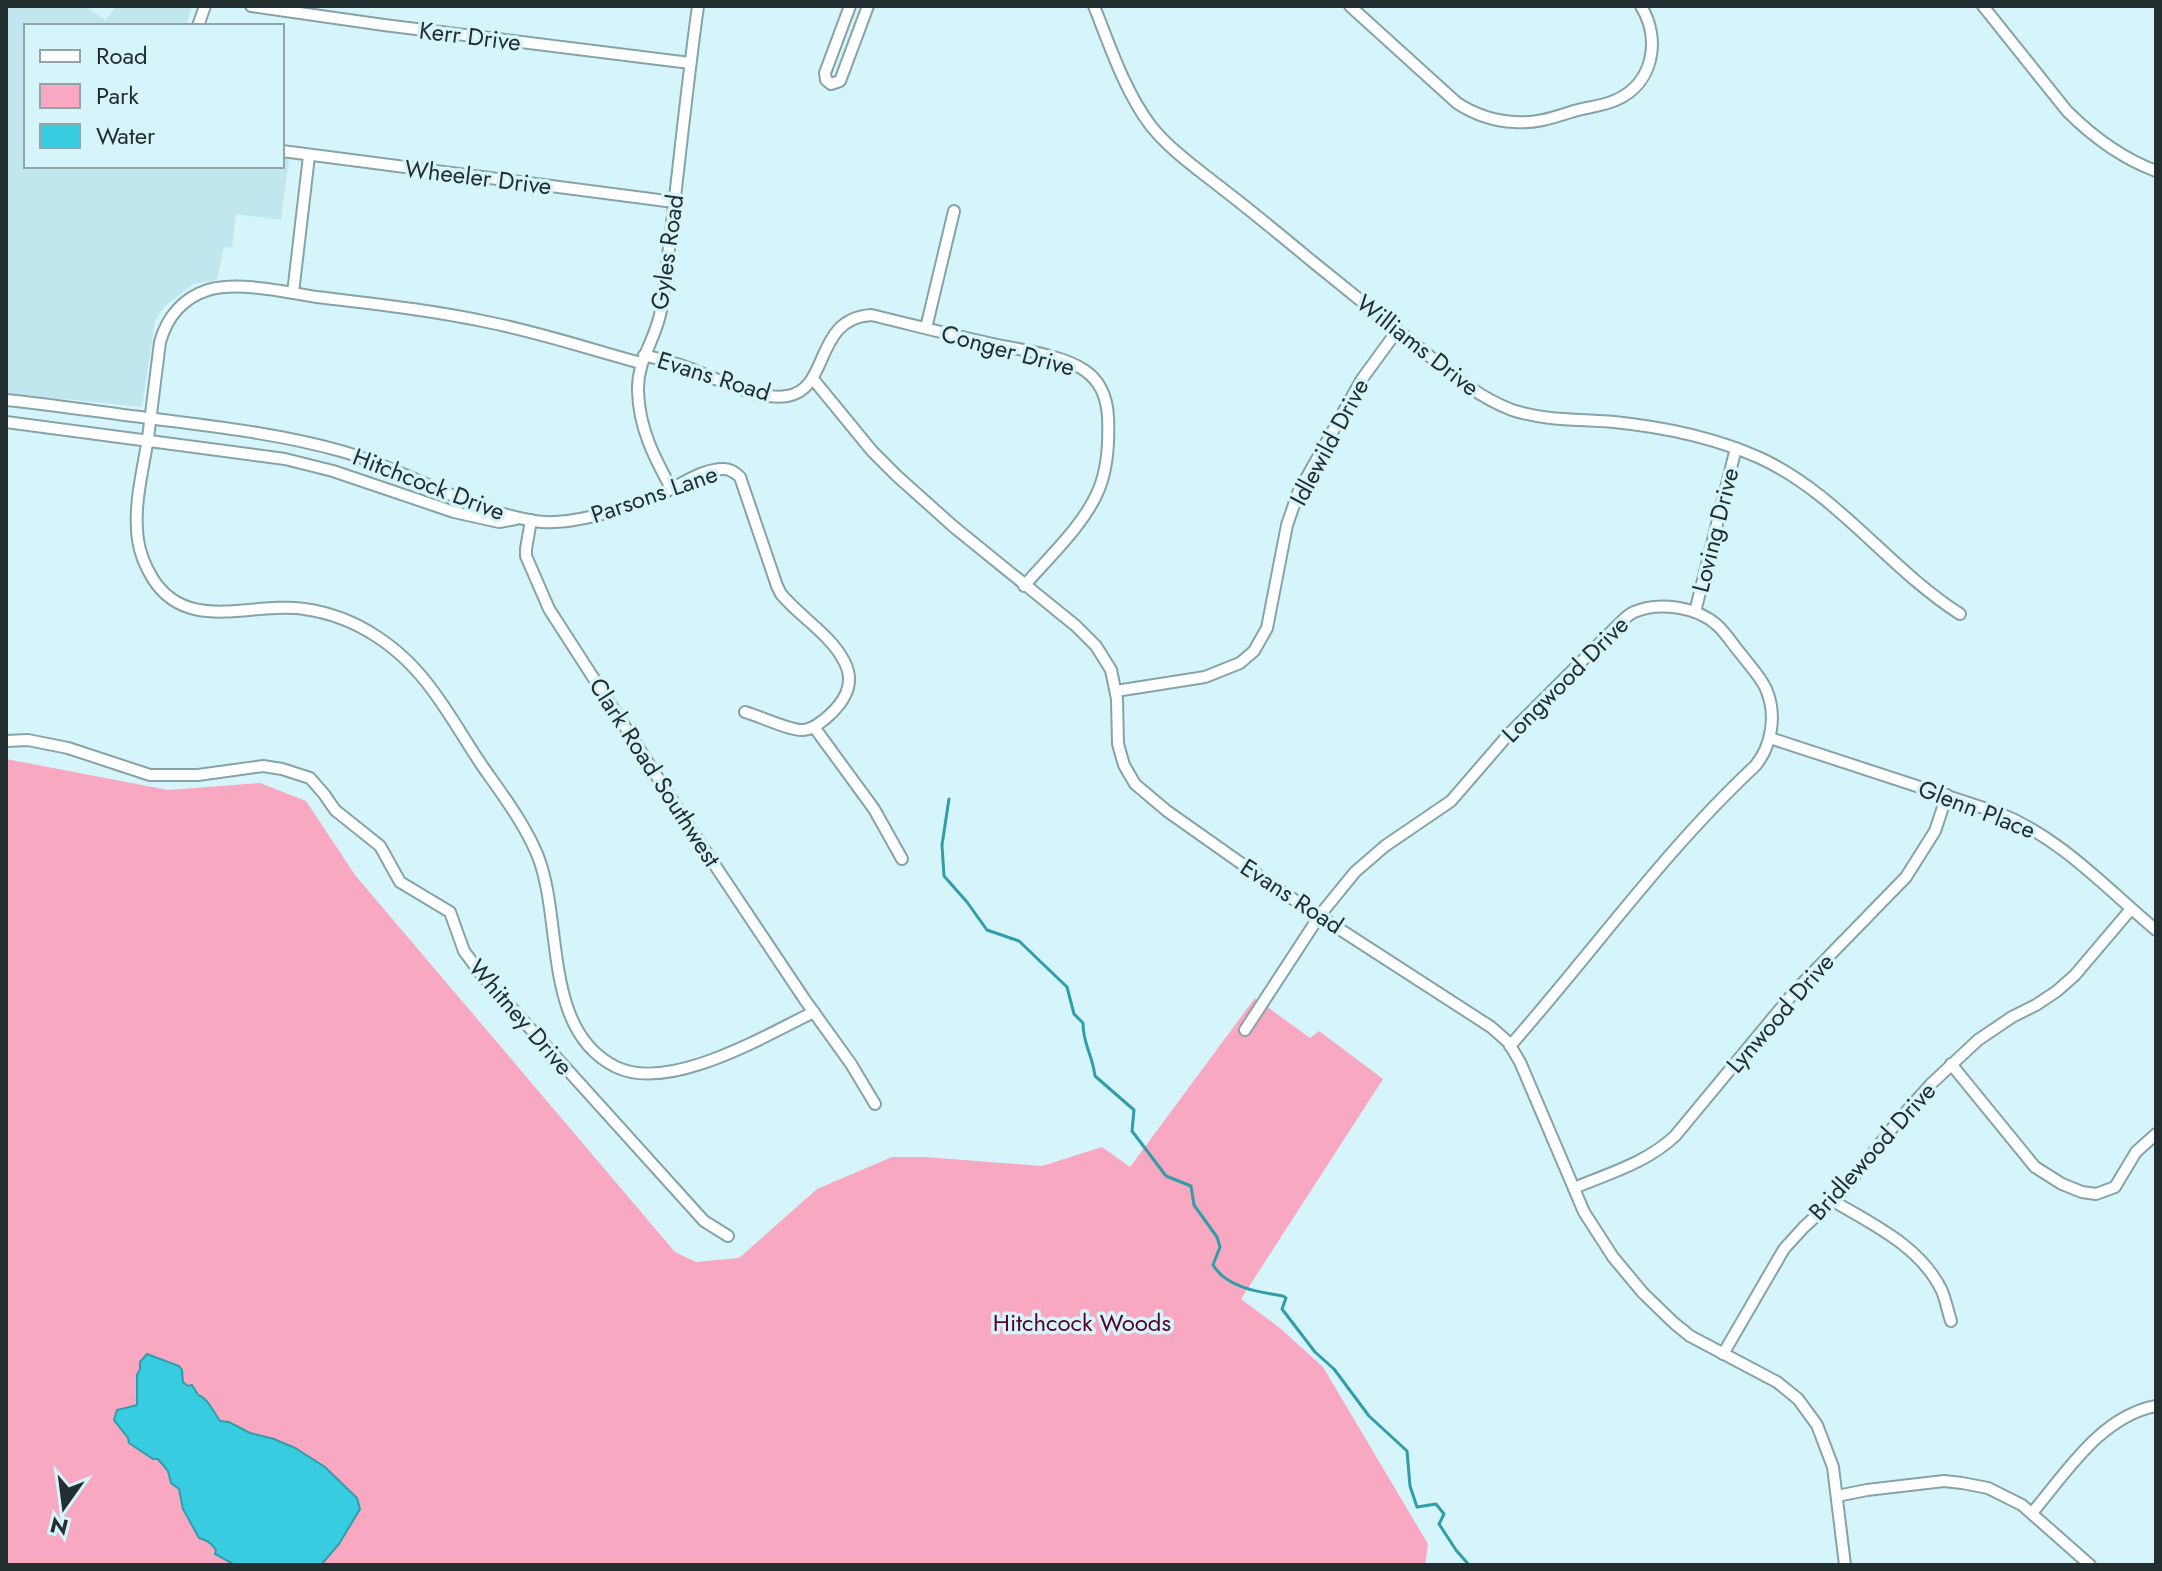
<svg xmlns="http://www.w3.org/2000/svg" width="2162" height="1571" font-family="Jost,sans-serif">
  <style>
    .built { fill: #c0e7ee }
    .green { fill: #f8a8c0 }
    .water { fill: #37cce0; stroke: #319dab; stroke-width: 2 }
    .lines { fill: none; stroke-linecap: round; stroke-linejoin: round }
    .stream { stroke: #319dab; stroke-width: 3 }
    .minor-casing { stroke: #86a3a8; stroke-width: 14 }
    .minor { stroke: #fff; stroke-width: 10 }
    .labels { text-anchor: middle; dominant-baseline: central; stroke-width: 7; stroke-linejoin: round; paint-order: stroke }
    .street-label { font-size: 24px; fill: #222e30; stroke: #d6f5fa }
    .park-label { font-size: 24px; fill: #58002b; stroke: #d6f5fa }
  </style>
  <rect width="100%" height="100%" fill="#d6f5fa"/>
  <path class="built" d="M6,6H84L106,20L116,6H192L186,26H26V166H282V158L289,159L281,220L236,214L232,247H224L217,280L193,284L164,307L155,321L142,407L6,393Z"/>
  <path class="green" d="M6,759L168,790L260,783L306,801L355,875L675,1252L696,1262L739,1258L817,1189L892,1157H925L1042,1166L1102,1147L1130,1167L1255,998L1310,1038L1319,1031L1383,1079L1241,1299L1280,1328L1323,1367L1428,1544L1425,1565H6Z"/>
  <path class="water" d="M147,1354L179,1366L182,1370L183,1382L188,1386L192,1385L198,1395C208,1398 214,1413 220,1421L229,1422L250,1433L274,1439L295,1448L325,1467L357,1498L360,1509L339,1544L321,1565H235L215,1554L216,1550C211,1543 207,1540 199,1538L183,1509L179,1489L171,1483L168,1471L158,1459H153L129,1443L128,1438L114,1420L117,1410L137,1405V1375L140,1369V1362Z"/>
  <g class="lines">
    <path class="stream" d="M949,799L942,845L944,876L967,902L987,930L1019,941L1067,987L1074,1014L1083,1023C1083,1045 1092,1053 1095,1076L1134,1110L1132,1131L1166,1176L1191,1186L1194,1205L1217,1237L1220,1247L1213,1265C1227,1288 1259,1292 1283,1296L1286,1298L1282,1309L1315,1352L1334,1369L1369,1416L1407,1451L1410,1486L1417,1507L1436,1504L1444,1514L1439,1524L1456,1550L1469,1565"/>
    <g class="minor-casing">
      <g id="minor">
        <path d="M251,6L384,25L690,63"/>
        <path d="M850,6L825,73L826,80L831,84L840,81L868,6"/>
        <path d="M1094,6C1110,46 1125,92 1151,126C1171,151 1199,170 1224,190C1254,213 1284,238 1313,262C1348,290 1382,318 1417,346C1447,370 1475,396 1512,410C1545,421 1580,419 1614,422C1664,427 1713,437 1760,458C1838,494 1888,568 1960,614"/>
        <path d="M1350,6L1457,103C1474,114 1494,121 1514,122C1536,124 1555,117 1574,111C1588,107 1603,106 1616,100C1654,83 1661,39 1641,6"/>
        <path d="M1983,6L2067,111C2093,137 2121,158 2156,171"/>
        <path d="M198,26L205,6"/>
        <path d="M282,151L674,202"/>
        <path d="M293,293L309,156"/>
        <path d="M926,328L954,211"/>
        <path d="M644,355C658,359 672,362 686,367C714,377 757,401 787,396C831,389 813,319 871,315C909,324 947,334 984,342C1013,349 1061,354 1084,370C1101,381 1107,398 1108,417C1109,440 1108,467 1099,489C1085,524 1049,557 1024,586"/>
        <path d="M641,363C589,349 539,332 487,322C431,310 374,304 317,297C285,292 239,281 208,290C183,298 167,317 160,342C156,374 152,406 148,438C143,470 133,506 138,540C140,554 145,566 153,579C188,634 252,601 304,609C357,616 402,648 433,691C451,715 466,742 483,767C502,794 524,823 537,854C564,919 541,1030 616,1067C670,1093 764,1036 814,1012"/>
        <path d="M813,379L872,451L897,476L954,527L1076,626L1096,646L1111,670L1117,699L1118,744L1124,765L1135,784L1167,811L1279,890L1491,1027L1508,1042L1520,1062L1584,1212L1613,1257L1643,1293L1674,1323L1690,1336L1777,1382L1798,1399L1817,1425L1833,1467L1845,1565"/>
        <path d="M6,400C56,405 106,413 156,419C218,427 280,434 341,451C407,470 465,509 534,521C567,527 625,509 657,496C679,487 699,469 724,469C731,469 735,473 740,477L777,586L781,594C799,616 831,635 844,661C857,685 843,704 825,719C818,724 812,730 803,730C791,731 759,716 745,712"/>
        <path d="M6,422L285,459L333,471L454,512L499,522L516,519"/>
        <path d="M671,488C654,457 639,428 638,391C637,359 656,340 661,310C675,209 684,107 698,6"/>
        <path d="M531,520L526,549V556L549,609L692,831L805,1000L851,1064L875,1104"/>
        <path d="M1695,612L1736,448"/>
        <path d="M1116,691L1205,677L1240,663L1254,651L1267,628L1287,525L1298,493L1362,379L1397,331"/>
        <path d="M814,727L874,809L902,859"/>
        <path d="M1770,738L1999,813C2061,838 2106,888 2156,930"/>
        <path d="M6,741L28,740L68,748L150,775H198L263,766L282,769L310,778L324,794L335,810L380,846L400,882L450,912L464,951L481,974L704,1221L728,1236"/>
        <path d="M1245,1030L1320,915L1355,872L1385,846L1451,801L1508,735L1620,623C1624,619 1629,614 1634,612C1659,601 1697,607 1717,625C1726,633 1733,645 1741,654C1749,665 1761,677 1766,689C1777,714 1772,746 1755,766C1664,851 1592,953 1510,1046"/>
        <path d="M1951,1064L2035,1167L2062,1184L2082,1192L2096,1194L2115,1187L2136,1152L2156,1134"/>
        <path d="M1574,1188C1610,1173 1646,1163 1675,1136L1796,990L1906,877L1935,831L1947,795"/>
        <path d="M1833,1201C1874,1225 1921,1247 1942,1291C1946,1301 1948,1312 1951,1321"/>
        <path d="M1723,1354L1784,1249L1804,1227L1842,1192L1898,1121L1931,1084L1978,1040L2012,1017L2036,1005L2057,991L2075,975L2131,909"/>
        <path d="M1837,1496L1867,1490L1944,1481L1962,1483L1988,1488L2022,1505L2090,1565"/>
        <path d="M2032,1513C2066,1473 2101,1416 2156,1406"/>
      </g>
    </g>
    <use href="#minor" class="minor"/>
  </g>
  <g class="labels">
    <g class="street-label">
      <text transform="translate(470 36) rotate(7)">Kerr Drive</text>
      <text transform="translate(478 177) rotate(7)">Wheeler Drive</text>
      <text transform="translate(667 252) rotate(-82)">Gyles Road</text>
      <text transform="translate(1418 345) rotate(38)">Williams Drive</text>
      <text transform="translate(1008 350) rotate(15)">Conger Drive</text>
      <text transform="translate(714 376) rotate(17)">Evans Road</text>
      <text transform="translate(1329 442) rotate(-62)">Idlewild Drive</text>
      <text transform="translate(429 484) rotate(21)">Hitchcock Drive</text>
      <text transform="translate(654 494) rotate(-19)">Parsons Lane</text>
      <text transform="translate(1715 530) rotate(-76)">Loving Drive</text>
      <text transform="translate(1565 679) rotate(-45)">Longwood Drive</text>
      <text transform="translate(655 772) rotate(57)">Clark Road Southwest</text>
      <text transform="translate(1977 809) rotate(21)">Glenn Place</text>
      <text transform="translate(1292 896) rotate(33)">Evans Road</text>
      <text transform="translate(1780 1013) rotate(-49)">Lynwood Drive</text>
      <text transform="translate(521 1017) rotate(49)">Whitney Drive</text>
      <text transform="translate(1872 1151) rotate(-48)">Bridlewood Drive</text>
    </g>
    <g class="park-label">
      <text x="1082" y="1322">Hitchcock Woods</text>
    </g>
  </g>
  <rect width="2162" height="1571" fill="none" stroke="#222e30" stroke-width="16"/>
  <rect x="24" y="24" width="260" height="144" fill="#d6f5fa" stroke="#8ea5a9" stroke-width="2"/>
  <rect x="40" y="50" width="40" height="12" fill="#ffffff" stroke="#8ea5a9" stroke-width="2"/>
  <text x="96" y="64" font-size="24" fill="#222e30">Road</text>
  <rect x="40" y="84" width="40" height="24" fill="#f8a8c0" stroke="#8ea5a9" stroke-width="2"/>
  <text x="96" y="104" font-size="24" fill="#222e30">Park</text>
  <rect x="40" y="124" width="40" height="24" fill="#37cce0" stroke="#8ea5a9" stroke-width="2"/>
  <text x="96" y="144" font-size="24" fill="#222e30">Water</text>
  <g transform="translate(64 1507) rotate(194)" stroke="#d6f5fa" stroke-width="6" paint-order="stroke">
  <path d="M0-6L14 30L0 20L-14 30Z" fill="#222e30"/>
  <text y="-12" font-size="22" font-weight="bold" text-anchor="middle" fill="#222e30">N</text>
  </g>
</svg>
